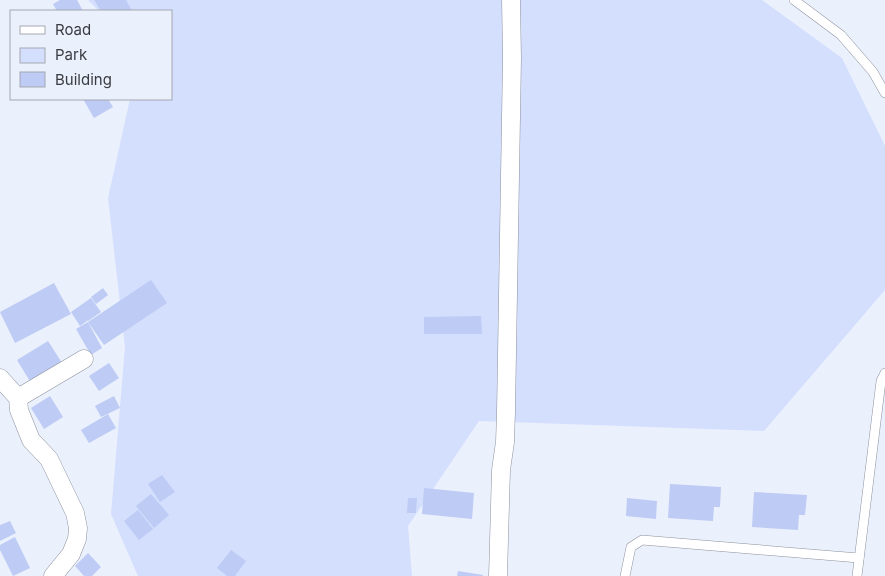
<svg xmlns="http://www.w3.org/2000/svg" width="885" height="576" font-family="Inter,sans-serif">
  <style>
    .green { fill: #d4dffe }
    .building { fill: #bdcbf5 }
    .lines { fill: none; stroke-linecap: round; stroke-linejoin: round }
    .service-casing { stroke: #8c919d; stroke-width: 10 }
    .minor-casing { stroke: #8c919d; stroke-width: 19 }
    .service { stroke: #fff; stroke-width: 9 }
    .minor { stroke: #fff; stroke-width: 18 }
  </style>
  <rect width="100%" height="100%" fill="#ebf0fd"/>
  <path class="green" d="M88,0H762L842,58L885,146V290L764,431L479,421L408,526L412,576H138L111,514L125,347L108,198L130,99H171V11H99Z"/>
  <g class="building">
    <path d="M60,0H77L83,11H57L53,4Z"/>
    <path d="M94,0H126L132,11H101Z"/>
    <path d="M83,99H108L113,107L94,118Z"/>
    <path d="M151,280L167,303L104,345L88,322Z"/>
    <path d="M54,283L71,314L15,343L0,312Z"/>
    <path d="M103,288L108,295L96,304L91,297Z"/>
    <path d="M91,298L101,312L88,321L86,320L87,321L80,326L71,312Z"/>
    <path d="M481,316L482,334H424V317Z"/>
    <path d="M88,322L102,348L91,355L76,329Z"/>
    <path d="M48,341L62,363L31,383L17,360Z"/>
    <path d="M109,363L119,378L99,391L89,376Z"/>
    <path d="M50,396L63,417L44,429L31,408Z"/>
    <path d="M114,396L120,408L101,417L95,406Z"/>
    <path d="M108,414L116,428L89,443L81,430Z"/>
    <path d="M162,475L175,492L160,502L148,484Z"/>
    <path d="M670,484L721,487L720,507H714L713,521L668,518Z"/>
    <path d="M424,488L474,493L472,519L422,514Z"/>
    <path d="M754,492L807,495L805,515H799L798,530L752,527Z"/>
    <path d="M151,494L169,515L154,528L136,506Z"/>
    <path d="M408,498H417L416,513H407Z"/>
    <path d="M627,498L657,501L656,519L626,516Z"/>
    <path d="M138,510L153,529L139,540L124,521Z"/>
    <path d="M10,521L16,533L0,541V525Z"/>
    <path d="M15,537L30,568L13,576L0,550V545Z"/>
    <path d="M231,550L246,561L235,576H227L217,568Z"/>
    <path d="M88,553L101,567L92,576H84L75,566Z"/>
    <path d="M458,571L483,575V576H457Z"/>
  </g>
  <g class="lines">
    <g class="service-casing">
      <g id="service">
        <path d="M794,0L841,35L873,72L885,93"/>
        <path d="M625,576L631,547L642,540L859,558"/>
        <path d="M857,576L881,381L885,373"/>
      </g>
    </g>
    <g class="minor-casing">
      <g id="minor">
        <path d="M0,378L18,398L19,410L31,440L49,459L75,513L78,528L77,539L71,554L53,576"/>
        <path d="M18,398L84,359"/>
        <path d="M498,576L501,470L505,442L506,412L512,58L511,0"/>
      </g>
    </g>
    <use href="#service" class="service"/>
    <use href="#minor" class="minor"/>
  </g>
  <rect x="10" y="10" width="162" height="90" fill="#ebf0fd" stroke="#a4a8b1"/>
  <rect x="20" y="26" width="25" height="8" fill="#ffffff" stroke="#a4a8b1"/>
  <text x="55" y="35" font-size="15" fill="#393b40">Road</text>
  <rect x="20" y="48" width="25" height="15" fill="#d4dffe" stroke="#a4a8b1"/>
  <text x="55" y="60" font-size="15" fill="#393b40">Park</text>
  <rect x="20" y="72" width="25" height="15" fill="#bdcbf5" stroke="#a4a8b1"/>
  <text x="55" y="85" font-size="15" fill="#393b40">Building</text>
</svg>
